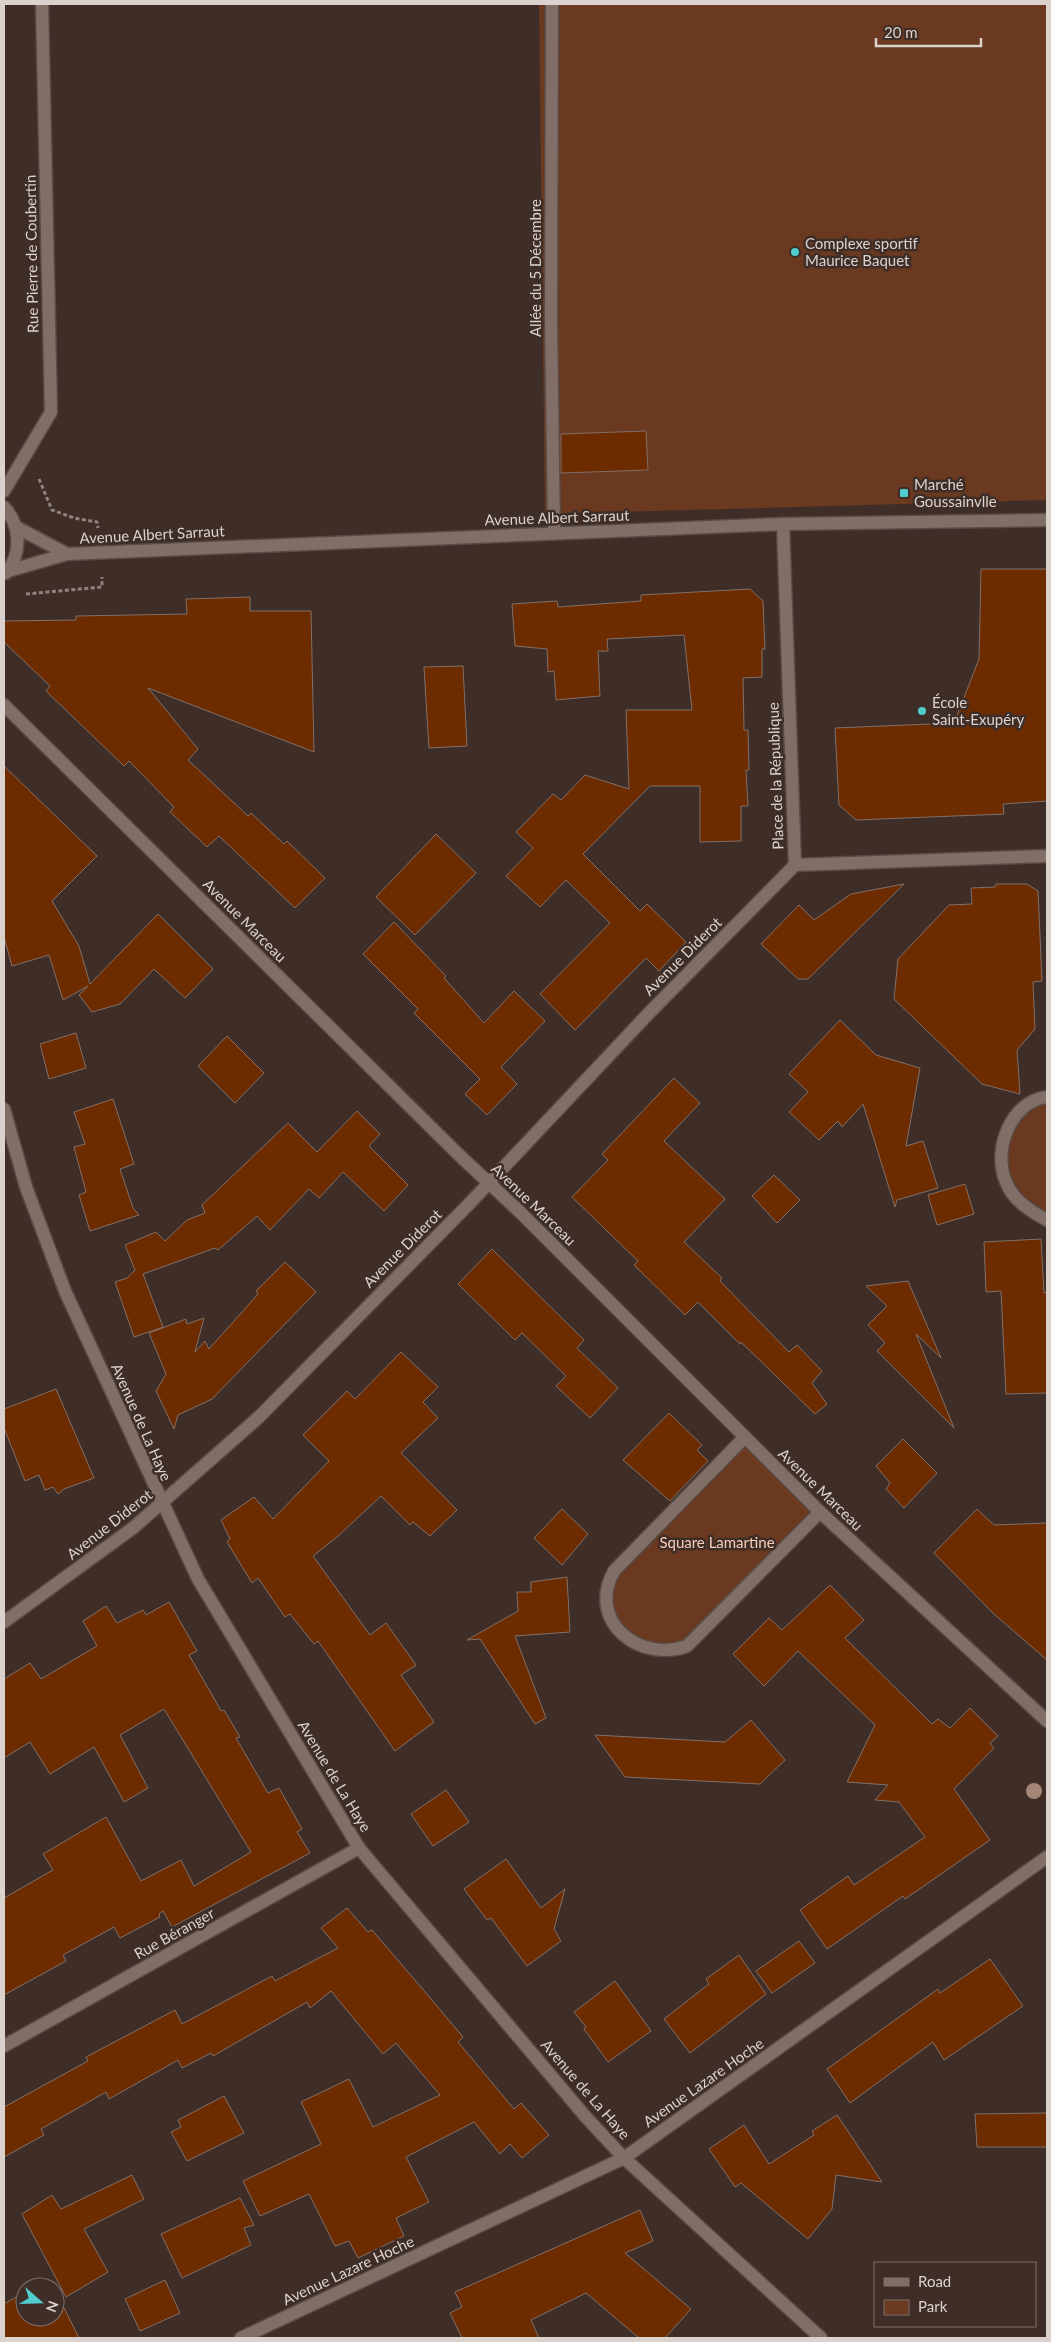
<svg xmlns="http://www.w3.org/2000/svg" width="1051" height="2342" font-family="Lato,sans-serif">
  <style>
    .green { fill: #6a3920 }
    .building { fill: #6d2b00; stroke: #827068 }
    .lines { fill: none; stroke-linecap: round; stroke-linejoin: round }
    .minor-casing { stroke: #584b45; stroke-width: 15 }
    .path { stroke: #90837d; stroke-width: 3; stroke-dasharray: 4 2.5; stroke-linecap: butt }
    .minor { stroke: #816f67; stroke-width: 12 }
    .tree { fill: #a48678 }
    .poi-dot { fill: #52cdce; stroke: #3e2e27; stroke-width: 2 }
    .labels { text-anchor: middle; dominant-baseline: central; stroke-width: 5; stroke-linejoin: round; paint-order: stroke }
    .poi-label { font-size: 15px; fill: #dcd2cd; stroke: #3e2e27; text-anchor: start }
    .street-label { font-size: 15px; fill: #dcd2cd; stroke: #3e2e27 }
    .park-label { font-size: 15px; fill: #f8cebb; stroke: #3e2e27 }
  </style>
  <rect width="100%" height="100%" fill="#3e2e27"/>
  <g class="green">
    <path d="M539,4H1047V500L545,514Z"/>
    <path d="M1047,1097V1220L1006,1182L1009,1125Z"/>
    <path d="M745,1437L820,1512L698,1637L660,1651L612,1622L607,1584Z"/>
  </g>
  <g class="building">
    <path d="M646,431L648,470L561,473V434Z"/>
    <path d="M981,569H1047V801L1003,804L1004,814L856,820L839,805L835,728L954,723L979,659Z"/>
    <path d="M750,589L763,601L765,649H762V677L743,678L744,730H748L749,770H746L748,806H741V841L700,842V786H650L583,854L640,911L647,904L686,942L659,971L646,958L575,1030L540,994L610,923L566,880L540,907L506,876L533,848L516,832L553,794L561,800L585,775L629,789L626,710H692L684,635L607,639L608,651H598L600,696L556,700L554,671L548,672L547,649L515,646L512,604L557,601L558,607L641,601V595Z"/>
    <path d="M250,597V611H311L314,752L148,688L198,749L188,760L248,816L251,813L284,844L287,841L325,878L295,908L219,836L207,847L170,812L174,807L129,761L124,766L46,691L50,686L4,642V621L76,620V616L187,614L186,599Z"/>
    <path d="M463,666L467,746L429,748L424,667Z"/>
    <path d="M4,766L97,856L52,901L79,946L90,984L158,914L213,969L185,998L154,969L120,1004L92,1012L79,995L88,986L63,1000L49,955L12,966L4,937Z"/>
    <path d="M436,834L476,873L415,935L376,897Z"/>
    <path d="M904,884L808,979H798L761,944L799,905L814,920L851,894Z"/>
    <path d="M996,884H1027L1038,891L1042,981L1033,982L1035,1029L1017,1050L1020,1094L982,1084L894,999L898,959L949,905L972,904L971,888L995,887Z"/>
    <path d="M394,922L446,976L444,978L484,1023L514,991L545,1021L501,1067L517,1084L487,1115L465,1094L480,1079L414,1013L418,1009L363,954Z"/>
    <path d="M840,1020L876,1055L920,1068L906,1146L923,1141L938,1188L897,1200L895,1207L863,1104L842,1127L838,1121L819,1140L789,1112L808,1092L789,1074Z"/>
    <path d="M76,1033L86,1068L49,1079L40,1044Z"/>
    <path d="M227,1036L264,1073L235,1103L198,1066Z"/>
    <path d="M674,1078L700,1103L664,1141L725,1199L684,1242L722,1278L720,1281L789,1352L797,1345L822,1371L812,1383L827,1404L815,1414L741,1342L740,1344L698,1302L685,1315L634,1265L638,1261L572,1197L608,1160L602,1154Z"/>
    <path d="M113,1099L134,1164L120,1169L133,1208L139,1215L90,1231L79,1195L86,1192L74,1147L85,1144L74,1112Z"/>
    <path d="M357,1111L380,1134L369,1146L408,1185L384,1211L343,1172L319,1198L309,1189L270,1230L257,1216L218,1250L215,1248L143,1274L163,1327L134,1337L115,1282L127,1278L135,1270L125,1245L156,1232L165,1241L187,1220L205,1213L202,1205L288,1123L317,1152Z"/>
    <path d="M774,1175L800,1200L777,1223L752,1196Z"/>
    <path d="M965,1184L974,1214L937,1225L928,1195Z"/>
    <path d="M1041,1239L1044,1293L1047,1292V1393L1006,1394L1001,1291L986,1292L984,1242Z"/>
    <path d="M492,1249L584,1340L577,1348L618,1388L590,1418L556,1386L566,1376L522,1333L515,1340L458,1284Z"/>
    <path d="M285,1262L316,1292L212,1399L178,1415L174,1429L156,1391L166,1374L149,1333L186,1319L187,1324L204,1318L195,1352L205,1341L209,1349L258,1294L256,1291Z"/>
    <path d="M908,1281L941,1358L916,1334L954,1428L877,1351L885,1343L868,1325L887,1306L866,1286Z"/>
    <path d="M401,1352L438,1387L423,1402L438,1418L401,1453L457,1510L430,1536L413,1522L410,1525L381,1496L337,1537L313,1556L370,1635L386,1623L416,1665L401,1675L434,1722L395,1751L318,1641L314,1644L290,1614L285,1617L258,1578L252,1583L227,1542L230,1539L221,1520L254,1497L273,1519L329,1461L303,1435L347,1391L355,1399Z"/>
    <path d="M56,1389L94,1478L64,1489L58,1494L53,1487L45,1490L39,1475L25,1481L4,1428V1409Z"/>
    <path d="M669,1413L702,1445L697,1450L708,1461L670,1501L623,1460Z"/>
    <path d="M903,1439L937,1473L904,1508L886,1489L890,1483L876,1466Z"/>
    <path d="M562,1509L588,1534L562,1565L534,1538Z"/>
    <path d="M977,1509L994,1525L1047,1523V1660L994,1614L934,1553Z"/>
    <path d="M567,1577L570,1632L515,1636L546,1718L535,1724L480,1639L467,1640L518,1611L517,1592H531V1582Z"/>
    <path d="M830,1585L864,1620L845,1638L932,1724L938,1719L950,1728L970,1708L998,1736L990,1743L994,1748L954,1789L990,1840L905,1899L903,1896L827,1949L800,1910L848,1876L854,1885L925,1837L899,1802L875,1800L888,1785L847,1782L875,1725L798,1651L764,1686L733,1654L769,1618L782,1630Z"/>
    <path d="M169,1602L197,1651L189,1655L211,1693L221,1711L224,1710L240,1737L236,1738L268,1793L279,1788L302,1829L297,1832L310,1853L172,1927L163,1911L159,1914L160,1917L120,1938L114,1927L63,1955L66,1961L4,1995V1898L53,1870L43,1854L106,1817L141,1881L181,1860L194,1886L251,1852L164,1709L120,1735L148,1788L124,1802L94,1747L50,1774L30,1742L4,1758V1679L30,1663L41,1679L97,1646L83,1621L106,1606L117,1623L143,1610L146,1615Z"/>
    <path d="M751,1720L785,1760L760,1784L625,1777L595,1735L725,1742Z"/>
    <path d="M446,1790L469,1822L433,1846L411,1814Z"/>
    <path d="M506,1859L541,1908L565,1889L554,1929L561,1941L527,1966L491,1918L487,1920L464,1889Z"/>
    <path d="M347,1908L368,1932L372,1930L426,1993L463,2037L458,2042L514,2109L521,2103L549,2135L522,2158L510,2144L500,2154L474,2122L406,2157L429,2202L396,2218L404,2236L358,2258L349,2241L335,2246L309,2194L260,2216L243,2181L321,2144L301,2102L349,2079L373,2127L440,2095L396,2043L383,2054L331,1991L310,2008L307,2002L213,2056L211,2053L182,2068L178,2060L109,2099L106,2092L41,2129L44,2135L4,2157V2107L88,2061L86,2057L175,2010L182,2024L272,1976L275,1981L338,1948L321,1928Z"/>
    <path d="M799,1941L815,1963L772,1993L756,1971Z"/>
    <path d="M739,1955L766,1994L690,2053L664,2019L709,1984L706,1979Z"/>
    <path d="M990,1959L1023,2006L944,2060L933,2042L850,2103L827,2069L938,1989L940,1993Z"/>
    <path d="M615,1981L651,2031L608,2062L584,2029L586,2027L574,2012Z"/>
    <path d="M224,2096L244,2133L187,2161L171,2132L181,2127L178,2120Z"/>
    <path d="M1047,2113V2147H977L975,2114Z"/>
    <path d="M837,2115L882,2182L836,2175L832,2209L808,2239L741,2183L735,2187L709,2149L744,2125L769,2164L814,2135L812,2131Z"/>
    <path d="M132,2175L144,2199L84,2229L108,2272L66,2297L22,2214L52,2195L61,2209Z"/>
    <path d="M240,2198L254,2225L244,2228L251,2245L182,2278L161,2234Z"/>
    <path d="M640,2210L653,2241L625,2253L691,2309L665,2338H639L586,2293L531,2320L539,2338H462L450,2313L462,2307L455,2292Z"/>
    <path d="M165,2280L180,2313L140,2331L125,2299Z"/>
    <path d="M55,2290L79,2338H4V2304L25,2292V2317H55Z"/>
  </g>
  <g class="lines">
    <g class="minor-casing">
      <g id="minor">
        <path d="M552,4L551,318L554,533"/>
        <path d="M4,491L51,412L42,4"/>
        <path d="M4,507C21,525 22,554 6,573"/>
        <path d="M783,524L795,865L1047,856"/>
        <path d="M16,527L67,554"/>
        <path d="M8,571L67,554L783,524L1047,520"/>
        <path d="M4,705L458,1154L522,1214L820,1512L1047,1721"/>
        <path d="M1047,1097C1011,1101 992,1150 1006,1182C1013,1200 1030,1211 1047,1220"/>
        <path d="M4,1109L26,1187L65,1291L198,1579L359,1848L585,2116L624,2158L821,2338"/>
        <path d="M745,1437L614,1571C586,1622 640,1663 687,1646L820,1512"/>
        <path d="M4,1622L133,1528L259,1417L469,1204L650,1012L795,865"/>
        <path d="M4,2046L359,1848"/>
        <path d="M241,2338L624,2158L1047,1857"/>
      </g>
    </g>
    <g class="path">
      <path d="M39,479L52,510L74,518L97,522L98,528"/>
      <path d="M26,594L102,587V577"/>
    </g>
    <use href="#minor" class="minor"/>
  </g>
  <circle class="tree" cx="1034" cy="1791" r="8"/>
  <g class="poi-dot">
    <circle cx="795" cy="252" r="5"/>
    <rect x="899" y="488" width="10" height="10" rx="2.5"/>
    <circle cx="922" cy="711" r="5"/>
  </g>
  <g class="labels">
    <g class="poi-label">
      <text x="805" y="243">Complexe sportif<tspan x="805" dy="17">Maurice Baquet</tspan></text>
      <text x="914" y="484">Marché<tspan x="914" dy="17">Goussainvlle</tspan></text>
      <text x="932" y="702">École<tspan x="932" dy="17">Saint-Exupéry</tspan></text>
    </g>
    <g class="street-label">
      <text transform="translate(31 254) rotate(-91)">Rue Pierre de Coubertin</text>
      <text transform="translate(535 268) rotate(-90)">Allée du 5 Décembre</text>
      <text transform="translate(557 517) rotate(-2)">Avenue Albert Sarraut</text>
      <text transform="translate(152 534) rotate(-3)">Avenue Albert Sarraut</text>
      <text transform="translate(775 776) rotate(-92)">Place de la République</text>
      <text transform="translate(245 920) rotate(45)">Avenue Marceau</text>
      <text transform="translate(682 956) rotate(-45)">Avenue Diderot</text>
      <text transform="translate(534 1204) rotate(44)">Avenue Marceau</text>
      <text transform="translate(402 1248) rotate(-45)">Avenue Diderot</text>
      <text transform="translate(142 1422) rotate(66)">Avenue de La Haye</text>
      <text transform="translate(821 1489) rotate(44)">Avenue Marceau</text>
      <text transform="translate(109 1524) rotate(-38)">Avenue Diderot</text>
      <text transform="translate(335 1776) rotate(59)">Avenue de La Haye</text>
      <text transform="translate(174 1933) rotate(-29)">Rue Béranger</text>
      <text transform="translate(703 2082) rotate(-35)">Avenue Lazare Hoche</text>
      <text transform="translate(586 2089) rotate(49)">Avenue de La Haye</text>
      <text transform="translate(348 2270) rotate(-25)">Avenue Lazare Hoche</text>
    </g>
    <g class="park-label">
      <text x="717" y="1542">Square Lamartine</text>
    </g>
  </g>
  <rect width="1051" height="2342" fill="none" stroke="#dcd2cd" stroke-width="10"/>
  <rect x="874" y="2262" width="162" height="65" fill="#3e2e27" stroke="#7d7069"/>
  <rect x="884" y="2278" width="25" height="8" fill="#816f67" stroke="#7d7069"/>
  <text x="918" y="2287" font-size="15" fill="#dcd2cd">Road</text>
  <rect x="884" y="2300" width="25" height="15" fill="#6a3920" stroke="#7d7069"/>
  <text x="918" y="2312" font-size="15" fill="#dcd2cd">Park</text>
  <g transform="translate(40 2302) rotate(110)"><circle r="24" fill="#3e2e27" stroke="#7d7069"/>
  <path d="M0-4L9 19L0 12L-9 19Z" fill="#52cdce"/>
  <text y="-8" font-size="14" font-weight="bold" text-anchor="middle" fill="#dcd2cd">N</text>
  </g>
  <path d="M876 38v8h105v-8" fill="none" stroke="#dcd2cd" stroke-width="2.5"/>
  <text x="884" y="38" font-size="15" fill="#dcd2cd" stroke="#3e2e27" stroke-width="4" paint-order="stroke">20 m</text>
</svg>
